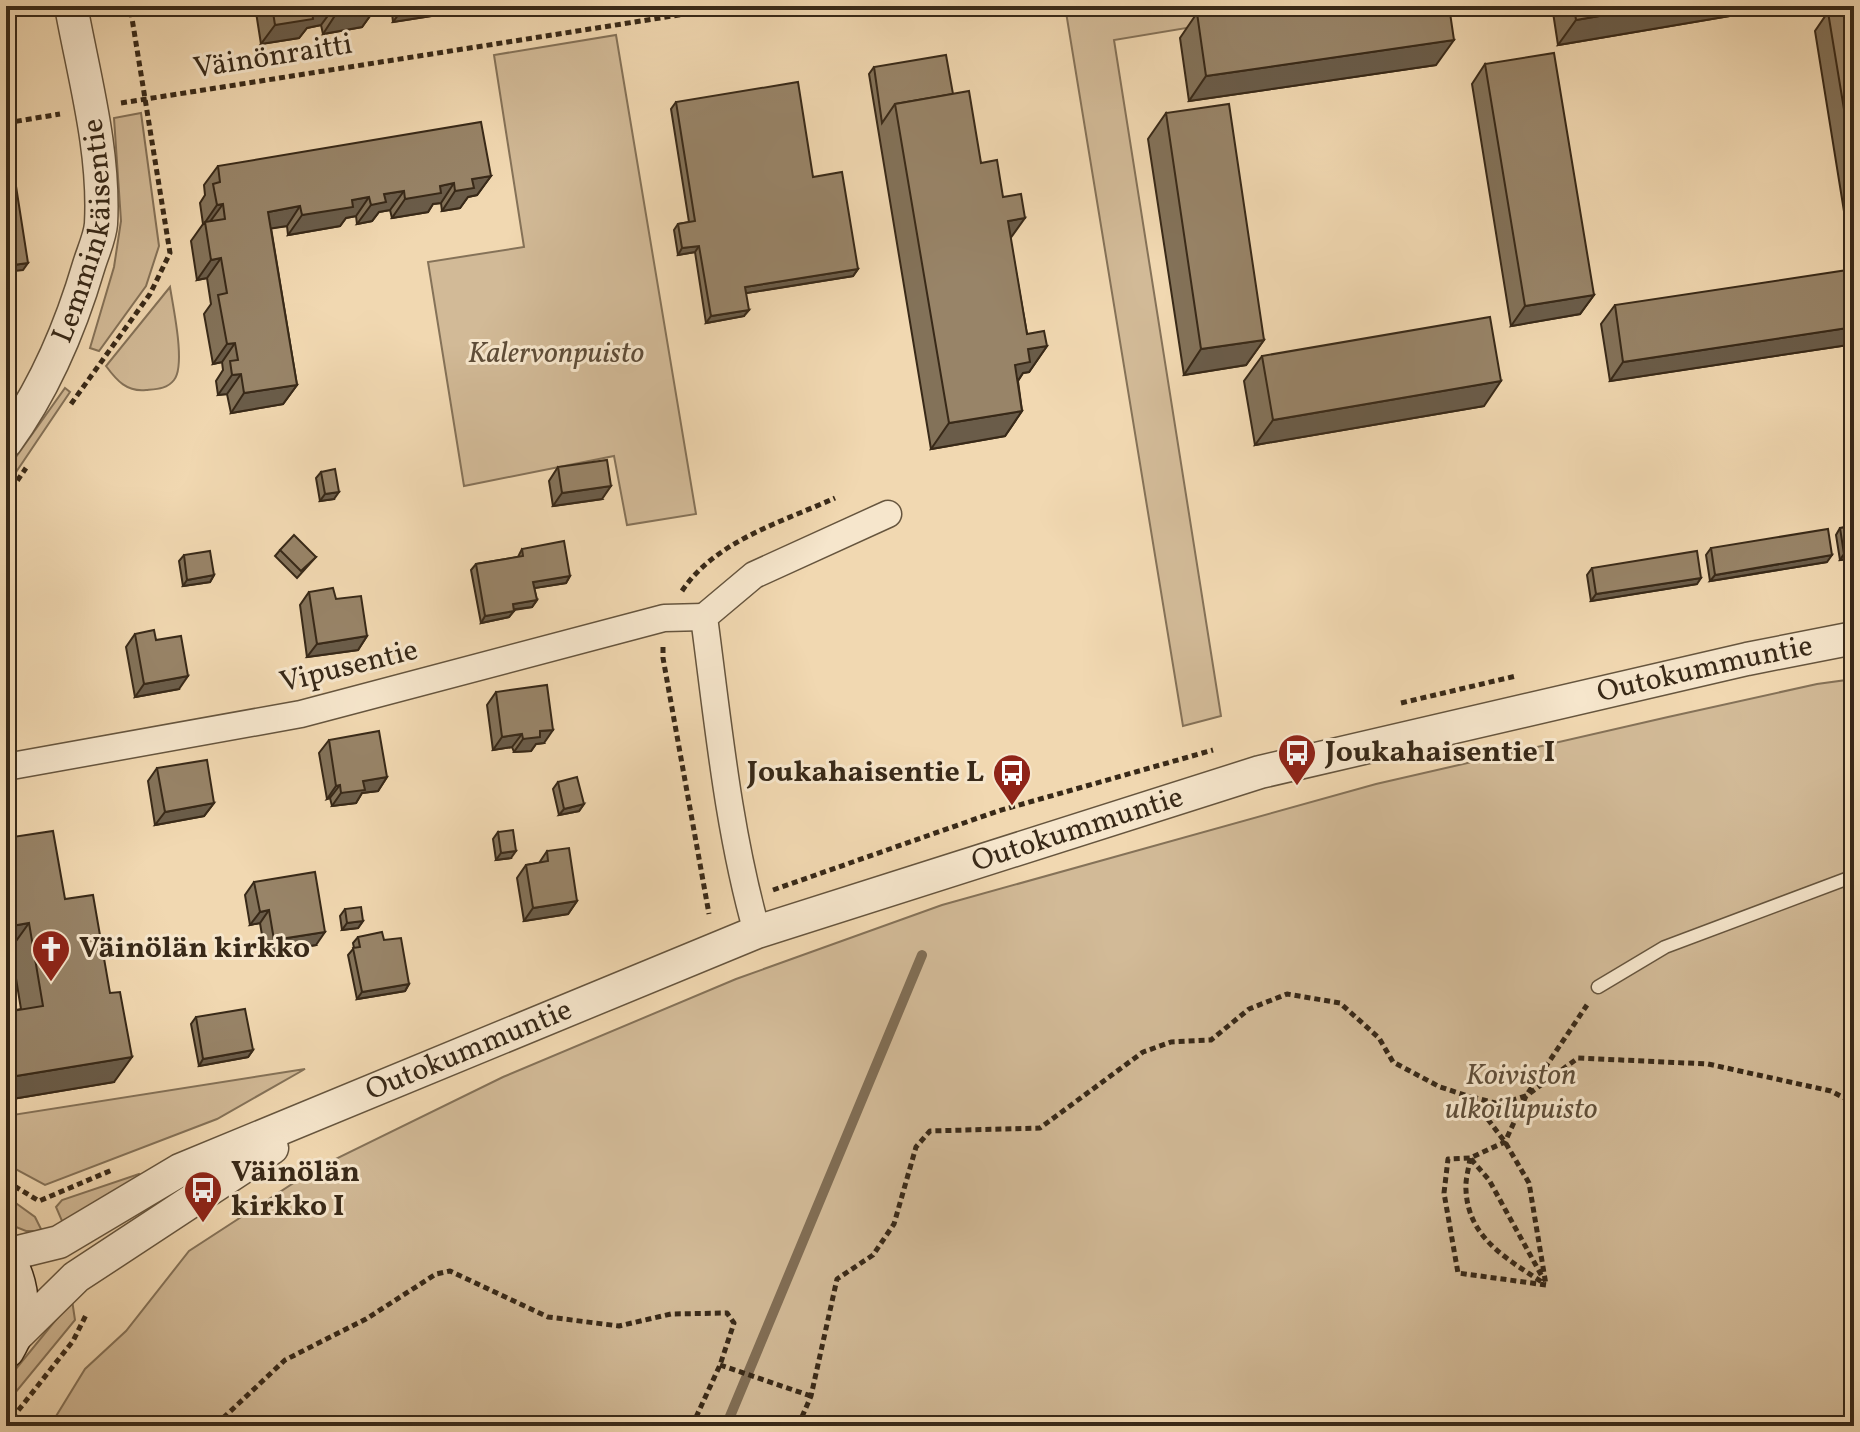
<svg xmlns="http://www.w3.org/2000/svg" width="1860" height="1432" font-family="Vollkorn,serif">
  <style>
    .green { fill: #d2ba97; stroke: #857258; stroke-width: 2 }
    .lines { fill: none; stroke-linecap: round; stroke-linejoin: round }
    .stream { stroke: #816e55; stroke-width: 10 }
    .service-casing { stroke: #66553e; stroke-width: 15 }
    .minor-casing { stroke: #66553e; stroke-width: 29 }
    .tertiary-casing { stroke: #66553e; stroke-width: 35 }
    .secondary-casing { stroke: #382918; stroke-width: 39 }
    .path { stroke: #382918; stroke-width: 5; stroke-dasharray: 6 4; stroke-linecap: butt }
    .service { stroke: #f6e6cc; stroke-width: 12 }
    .minor { stroke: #f6e6cc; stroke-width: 26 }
    .tertiary { stroke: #f6e6cc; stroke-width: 32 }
    .secondary { stroke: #f6e6cc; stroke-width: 36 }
    .wall { fill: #837259; stroke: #382918; stroke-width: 2 }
    .shaded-wall { fill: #6a5c49; stroke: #382918; stroke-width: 2 }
    .building { fill: #988468; stroke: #382918; stroke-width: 2 }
    .labels { text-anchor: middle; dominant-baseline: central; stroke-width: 6; stroke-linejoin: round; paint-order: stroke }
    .street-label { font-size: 30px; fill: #382918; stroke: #f6e6cc }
    .park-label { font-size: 30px; font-style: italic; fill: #5e4d38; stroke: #f6e6cc }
    .poi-label { font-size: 30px; font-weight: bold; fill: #382918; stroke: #f6e6cc; text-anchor: start }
  </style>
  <rect width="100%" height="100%" fill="#f1d8b1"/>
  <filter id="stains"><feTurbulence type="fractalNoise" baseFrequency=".0025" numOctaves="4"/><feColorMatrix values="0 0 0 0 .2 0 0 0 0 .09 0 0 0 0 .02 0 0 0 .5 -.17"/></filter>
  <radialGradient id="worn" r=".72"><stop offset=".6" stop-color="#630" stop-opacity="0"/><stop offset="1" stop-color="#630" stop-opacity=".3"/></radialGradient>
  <g class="green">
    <path d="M1065,6H1318L1114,40L1221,716L1183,726Z"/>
    <path d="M616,35L696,514L627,525L614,456L464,486L428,262L524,247L494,55Z"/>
    <path d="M141,113L159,246L146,286L99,351L90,348L114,267L121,221L114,118Z"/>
    <path d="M170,287C173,307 186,365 174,380C167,389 157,389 146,390C127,392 117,381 106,366Z"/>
    <path d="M65,388L70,392L6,487V471Z"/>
    <path d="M1854,679V1426H50L85,1369L126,1331L189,1251L315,1169L503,1077L736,979L942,905L1376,784L1668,717L1817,684Z"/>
    <path d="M305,1069L217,1119L45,1185L6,1164V1116Z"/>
    <path d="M139,1174L141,1178L69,1223L62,1221L56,1207L62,1200Z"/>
    <path d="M6,1196L35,1217L42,1231H26L6,1223Z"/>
    <path d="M72,1300L75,1320L6,1404V1381Z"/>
  </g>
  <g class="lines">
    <path class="stream" d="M726,1426L922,955"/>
    <g class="service-casing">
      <path id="service" d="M1598,987L1665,947L1854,876"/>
    </g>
    <g class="minor-casing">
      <g id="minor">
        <path d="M6,767L301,714L664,618L704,617"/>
        <path d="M757,932C728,830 718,722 704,617L754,575L888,514"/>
      </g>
    </g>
    <g class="tertiary-casing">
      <g id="tertiary">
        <path id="s1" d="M6,442C44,390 71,326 89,265C93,252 100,237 101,224C105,151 84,77 71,6"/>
        <path id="s2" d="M6,1255L59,1242L180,1170L757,932L1260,772L1747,659L1854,638"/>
        <path d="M14,1338L76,1277L272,1148"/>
      </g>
    </g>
    <g class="secondary-casing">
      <path id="secondary" d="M6,1257C23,1288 25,1319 6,1350"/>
    </g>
    <g class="path">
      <path d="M121,103L736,6"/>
      <path d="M6,123L60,114"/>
      <path d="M71,404L150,294L170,253L130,6"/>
      <path d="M6,497L26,468"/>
      <path d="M682,591C715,541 782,522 835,498"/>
      <path d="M663,647V658L709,914"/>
      <path d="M1401,703L1516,676"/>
      <path d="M773,890L998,811L1213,750"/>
      <path d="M1472,1097L1499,1104L1526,1096L1587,1005"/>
      <path d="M1470,1158C1469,1168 1465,1180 1466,1190C1468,1239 1509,1260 1545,1284"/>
      <path d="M1471,1159L1489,1180L1544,1280"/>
      <path d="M6,1181L39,1201L112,1170"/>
      <path d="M1546,1285L1458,1273L1444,1193L1448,1159L1470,1158L1505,1142L1526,1096L1578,1058L1708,1064L1831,1091L1854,1103"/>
      <path d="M720,1365L811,1396"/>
      <path d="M6,1426L73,1341L86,1315"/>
      <path d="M205,1426L222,1419L285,1360L366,1319L436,1274L450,1271L548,1317L619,1326L671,1314L727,1313L734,1323L720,1365L692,1426"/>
      <path d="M798,1426L811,1396L837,1279L873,1255L894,1224L916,1147L930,1131L1040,1128L1143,1052L1171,1042L1211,1040L1249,1009L1287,994L1340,1003L1379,1038L1393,1062L1440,1087L1471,1097L1505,1142L1529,1183L1546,1285"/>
    </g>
    <use href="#service" class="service"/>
    <use href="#minor" class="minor"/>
    <use href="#tertiary" class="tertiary"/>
    <use href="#secondary" class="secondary"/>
  </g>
  <g class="wall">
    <path d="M255,6H438L431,16L393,22L392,13L370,16L362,27L323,34L321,25L307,28L299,38L261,44Z"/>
    <path d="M1552,6H1789L1558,45Z"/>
    <path d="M1854,8V260L1852,261L1815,31L1828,12Z"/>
    <path d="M1197,13L1436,65L1189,101L1180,38Z"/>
    <path d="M1485,64L1594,295L1580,314L1511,326L1472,84Z"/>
    <path d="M874,67L953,94L1010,238L1027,334L1047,346L1029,372L1023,373L1018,381L1022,411L1005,436L931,449L869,74Z"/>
    <path d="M676,102L813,177L858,269L853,276L746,293L744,316L706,323L695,252L678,255L674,230L678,224L689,222L671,109Z"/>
    <path d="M1166,113L1264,340L1246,365L1184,375L1148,139Z"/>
    <path d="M218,166L491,176L477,195L468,197L460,208L442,211L441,203L433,204L428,212L392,218L390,210L379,212L372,221L357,224L356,216L346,218L340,226L288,235L287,226L271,228L297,385L283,404L231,413L227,394L218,395L216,381L223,370L222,362L213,364L204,314L211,304L207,278L197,280L191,241L203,224L200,203L205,195L204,185Z"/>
    <path d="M1615,305L1848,345L1610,381L1601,324Z"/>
    <path d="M1262,356L1484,406L1255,445L1244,381Z"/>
    <path d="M558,467L602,499L553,506L549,481Z"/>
    <path d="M321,472L334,499L320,501L316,478Z"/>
    <path d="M1854,526V558L1840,560L1836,535L1840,528Z"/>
    <path d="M1711,548L1827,562L1710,581L1706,555Z"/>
    <path d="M522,549L570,576L566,583L534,588L537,600L532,607L514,610L509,617L481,623L471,570L476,564L518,557Z"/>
    <path d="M280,550L316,557L297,578L275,556Z"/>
    <path d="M184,555L214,575L210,582L183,586L179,561Z"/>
    <path d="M1592,568L1697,584L1591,601L1587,575Z"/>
    <path d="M309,592L336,599L367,636L358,650L307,657L300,605Z"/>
    <path d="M135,634L156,640L179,689L135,697L126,647Z"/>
    <path d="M496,692L544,743L536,744L531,751L514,752L512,747L493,750L487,705Z"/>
    <path d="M329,740L387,777L378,791L362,793L356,803L332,806L330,798L327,799L319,753Z"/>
    <path d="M157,768L214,803L204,816L155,825L148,781Z"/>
    <path d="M558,782L584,804L579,811L559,815L553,789Z"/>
    <path d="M498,832L511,858L496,860L493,839Z"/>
    <path d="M6,838L65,899L114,1082L6,1100V1012L21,1009L11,948Z"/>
    <path d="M547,851L577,901L568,914L524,921L517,878L526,865L539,863Z"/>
    <path d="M254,882L316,945L265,953L260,923L250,925L245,895Z"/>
    <path d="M345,909L363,921L358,928L342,930L340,916Z"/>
    <path d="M358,937L384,940L409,984L405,991L357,999L348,955L354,948L353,943Z"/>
    <path d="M196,1017L253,1050L248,1057L199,1066L191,1024Z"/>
  </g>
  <g class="shaded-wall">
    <path d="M335,6L321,25L307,28L299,38L261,44L275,25L312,10Z"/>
    <path d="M369,6H397L392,13L370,16L362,27L323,34L336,14Z"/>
    <path d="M405,6H438L431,16L393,22Z"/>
    <path d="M461,6H492L456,12Z"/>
    <path d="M1657,6H1789L1558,45L1576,20Z"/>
    <path d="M1454,40L1436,65L1189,101L1206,76Z"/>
    <path d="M491,176L477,195L468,197L460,208L442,211L455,191L472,179Z"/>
    <path d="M454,183L441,203L433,204L428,212L392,218L405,199L440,186Z"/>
    <path d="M404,191L390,210L379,212L372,221L357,224L371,205L384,194Z"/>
    <path d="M369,197L356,216L346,218L340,226L288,235L302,215L352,200Z"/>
    <path d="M223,204L209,223L204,224L217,205Z"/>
    <path d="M300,206L287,226L255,231L268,212Z"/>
    <path d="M1025,218L1007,243L1008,221Z"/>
    <path d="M699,246L695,252L678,255L682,248Z"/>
    <path d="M221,258L207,278L197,280L211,260Z"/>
    <path d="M28,263L23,270L6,272V266Z"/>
    <path d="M858,269L853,276L741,294L745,287Z"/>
    <path d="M1594,295L1580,314L1511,326L1525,306Z"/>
    <path d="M749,310L744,316L706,323L711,316Z"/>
    <path d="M1854,327V336L1848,345L1610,381L1623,362Z"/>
    <path d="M1264,340L1246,365L1184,375L1201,349Z"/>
    <path d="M235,343L222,362L213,364L227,344Z"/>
    <path d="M1047,346L1029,372L1023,373L1013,388L1015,365L1028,349Z"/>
    <path d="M241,374L227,394L218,395L232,375Z"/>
    <path d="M1501,381L1484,406L1255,445L1273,420Z"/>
    <path d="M297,385L283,404L231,413L244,393Z"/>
    <path d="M1022,411L1005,436L931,449L949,423Z"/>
    <path d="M611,486L602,499L553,506L562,493Z"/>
    <path d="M339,492L334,499L320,501L325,494Z"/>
    <path d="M1854,552V558L1840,560L1844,554Z"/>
    <path d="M1832,555L1827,562L1710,581L1715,575Z"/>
    <path d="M214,575L210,582L183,586L187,580Z"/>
    <path d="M570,576L566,583L529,589L533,582Z"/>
    <path d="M1701,578L1697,584L1591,601L1596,594Z"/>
    <path d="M537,600L532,607L508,610L513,604Z"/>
    <path d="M514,611L509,617L481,623L485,616Z"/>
    <path d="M367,636L358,650L307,657L317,644Z"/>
    <path d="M188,676L179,689L135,697L144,684Z"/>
    <path d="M553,730L544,743L536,744L531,751L514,752L523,739L540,731Z"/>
    <path d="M522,734L512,747L493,750L502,737Z"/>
    <path d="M387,777L378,791L362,793L356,803L332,806L341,793L363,781Z"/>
    <path d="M340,785L330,798L327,799L336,786Z"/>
    <path d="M214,803L204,816L155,825L165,812Z"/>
    <path d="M584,804L579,811L559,815L564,809Z"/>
    <path d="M516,851L511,858L496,860L501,853Z"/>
    <path d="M577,901L568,914L524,921L533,908Z"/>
    <path d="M269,910L260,923L250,925L260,912Z"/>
    <path d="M363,921L358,928L342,930L347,923Z"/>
    <path d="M29,923L11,948L6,949V927Z"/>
    <path d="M325,932L316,945L265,953L274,940Z"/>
    <path d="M409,984L405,991L357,999L362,992Z"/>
    <path d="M253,1050L248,1057L199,1066L203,1059Z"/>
    <path d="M132,1057L114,1082L6,1100V1090L16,1076Z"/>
  </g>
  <g class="building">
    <path d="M272,6H334L312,10L313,19L275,25Z"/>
    <path d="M335,6H376V8L336,14Z"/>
    <path d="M1241,6H1449L1454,40L1206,76L1197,13Z"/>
    <path d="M1574,6H1657L1576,20Z"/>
    <path d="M1854,8V170L1828,12Z"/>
    <path d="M1554,53L1594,295L1525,306L1485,64Z"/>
    <path d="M946,55L953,94L895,104L882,123L874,67Z"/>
    <path d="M798,82L813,177L842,172L858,269L745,287L749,310L711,316L699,246L682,248L678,224L695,221L676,102Z"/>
    <path d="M969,91L981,163L997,160L1003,197L1021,194L1025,218L1008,221L1027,334L1044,331L1047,346L1028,349L1030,362L1015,365L1022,411L949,423L895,104Z"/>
    <path d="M1229,104L1264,340L1201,349L1166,113Z"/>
    <path d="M481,122L491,176L472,179L474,188L455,191L454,183L440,186L441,193L405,199L404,191L384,194L386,202L371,205L369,197L352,200L353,207L302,215L300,206L268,212L297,385L244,393L241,374L232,375L230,361L238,360L235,343L227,344L218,295L227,293L221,258L211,260L205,222L225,219L223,204L217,205L213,184L220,182L218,166Z"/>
    <path d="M13,167L28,263L6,266V168Z"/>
    <path d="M1854,269V327L1623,362L1615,305Z"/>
    <path d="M1490,317L1501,381L1273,420L1262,356Z"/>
    <path d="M607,460L611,486L562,493L558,467Z"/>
    <path d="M335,469L339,492L325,494L321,472Z"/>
    <path d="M1854,526V552L1844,554L1840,528Z"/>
    <path d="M1828,529L1832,555L1715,575L1711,548Z"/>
    <path d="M294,535L316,557L301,571L280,550Z"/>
    <path d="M564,541L570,576L533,582L537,600L513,604L514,611L485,616L476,564L523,556L522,549Z"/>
    <path d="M210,551L214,575L187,580L184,555Z"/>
    <path d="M1697,551L1701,578L1596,594L1592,568Z"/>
    <path d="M333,588L336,599L361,596L367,636L317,644L309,592Z"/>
    <path d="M154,630L156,640L181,636L188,676L144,684L135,634Z"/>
    <path d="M547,685L553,730L540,731V737L523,739L522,734L502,737L496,692Z"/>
    <path d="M379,731L387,777L363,781L365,790L341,793L340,785L336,786L329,740Z"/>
    <path d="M207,760L214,803L165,812L157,768Z"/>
    <path d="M577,777L584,804L564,809L558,782Z"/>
    <path d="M513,830L516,851L501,853L498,832Z"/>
    <path d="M53,831L65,899L93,895L110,993L120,992L132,1057L16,1076L6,1012L43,1006L29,923L6,927V838Z"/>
    <path d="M569,848L577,901L533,908L526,865L548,861L547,851Z"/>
    <path d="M315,872L325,932L274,940L269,910L260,912L254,882Z"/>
    <path d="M361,907L363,921L347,923L345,909Z"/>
    <path d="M382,932L384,940L401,938L409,984L362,992L353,948L360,947L358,937Z"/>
    <path d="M245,1009L253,1050L203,1059L196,1017Z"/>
  </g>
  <defs>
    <g id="bus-pin" transform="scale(2)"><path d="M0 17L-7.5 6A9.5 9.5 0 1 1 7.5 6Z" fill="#8f2418" stroke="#f6e6cc"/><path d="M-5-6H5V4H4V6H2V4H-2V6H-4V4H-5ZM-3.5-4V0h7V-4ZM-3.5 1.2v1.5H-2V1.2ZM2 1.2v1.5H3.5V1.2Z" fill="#fff"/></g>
    <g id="church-pin" transform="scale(2)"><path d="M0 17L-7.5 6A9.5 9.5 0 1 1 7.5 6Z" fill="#8f2418" stroke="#f6e6cc"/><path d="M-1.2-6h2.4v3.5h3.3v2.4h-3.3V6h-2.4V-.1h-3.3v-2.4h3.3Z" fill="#fff"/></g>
  </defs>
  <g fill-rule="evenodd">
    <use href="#bus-pin" x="1297" y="753"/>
    <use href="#bus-pin" x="1012" y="773"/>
    <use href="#church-pin" x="51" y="949"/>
    <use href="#bus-pin" x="203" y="1190"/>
  </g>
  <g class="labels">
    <g class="street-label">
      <text transform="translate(273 57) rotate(-9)">Väinönraitti</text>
      <text stroke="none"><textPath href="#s1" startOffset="230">Lemminkäisentie</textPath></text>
      <text transform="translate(349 667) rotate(-14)">Vipusentie</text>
      <text stroke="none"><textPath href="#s2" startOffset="1804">Outokummuntie</textPath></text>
      <text stroke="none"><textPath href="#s2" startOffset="1156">Outokummuntie</textPath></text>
      <text stroke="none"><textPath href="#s2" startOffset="508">Outokummuntie</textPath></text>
    </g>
    <g class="park-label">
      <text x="556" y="354">Kalervonpuisto</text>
      <text x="1521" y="1076">Koiviston<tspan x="1521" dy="34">ulkoilupuisto</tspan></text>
    </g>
    <g class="poi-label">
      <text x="1325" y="753">Joukahaisentie I</text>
      <text x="984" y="773" text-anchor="end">Joukahaisentie L</text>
      <text x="79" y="949">Väinölän kirkko</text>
      <text x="231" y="1173">Väinölän<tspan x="231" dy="34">kirkko I</tspan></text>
    </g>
  </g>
  <rect width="1860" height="1432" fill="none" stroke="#f1d8b1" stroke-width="32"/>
  <rect x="8" y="8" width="1844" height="1416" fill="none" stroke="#382918" stroke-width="4"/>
  <rect x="16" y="16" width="1828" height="1400" fill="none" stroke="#382918" stroke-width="2"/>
  <rect width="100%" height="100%" filter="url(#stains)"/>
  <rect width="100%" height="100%" fill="url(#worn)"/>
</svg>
